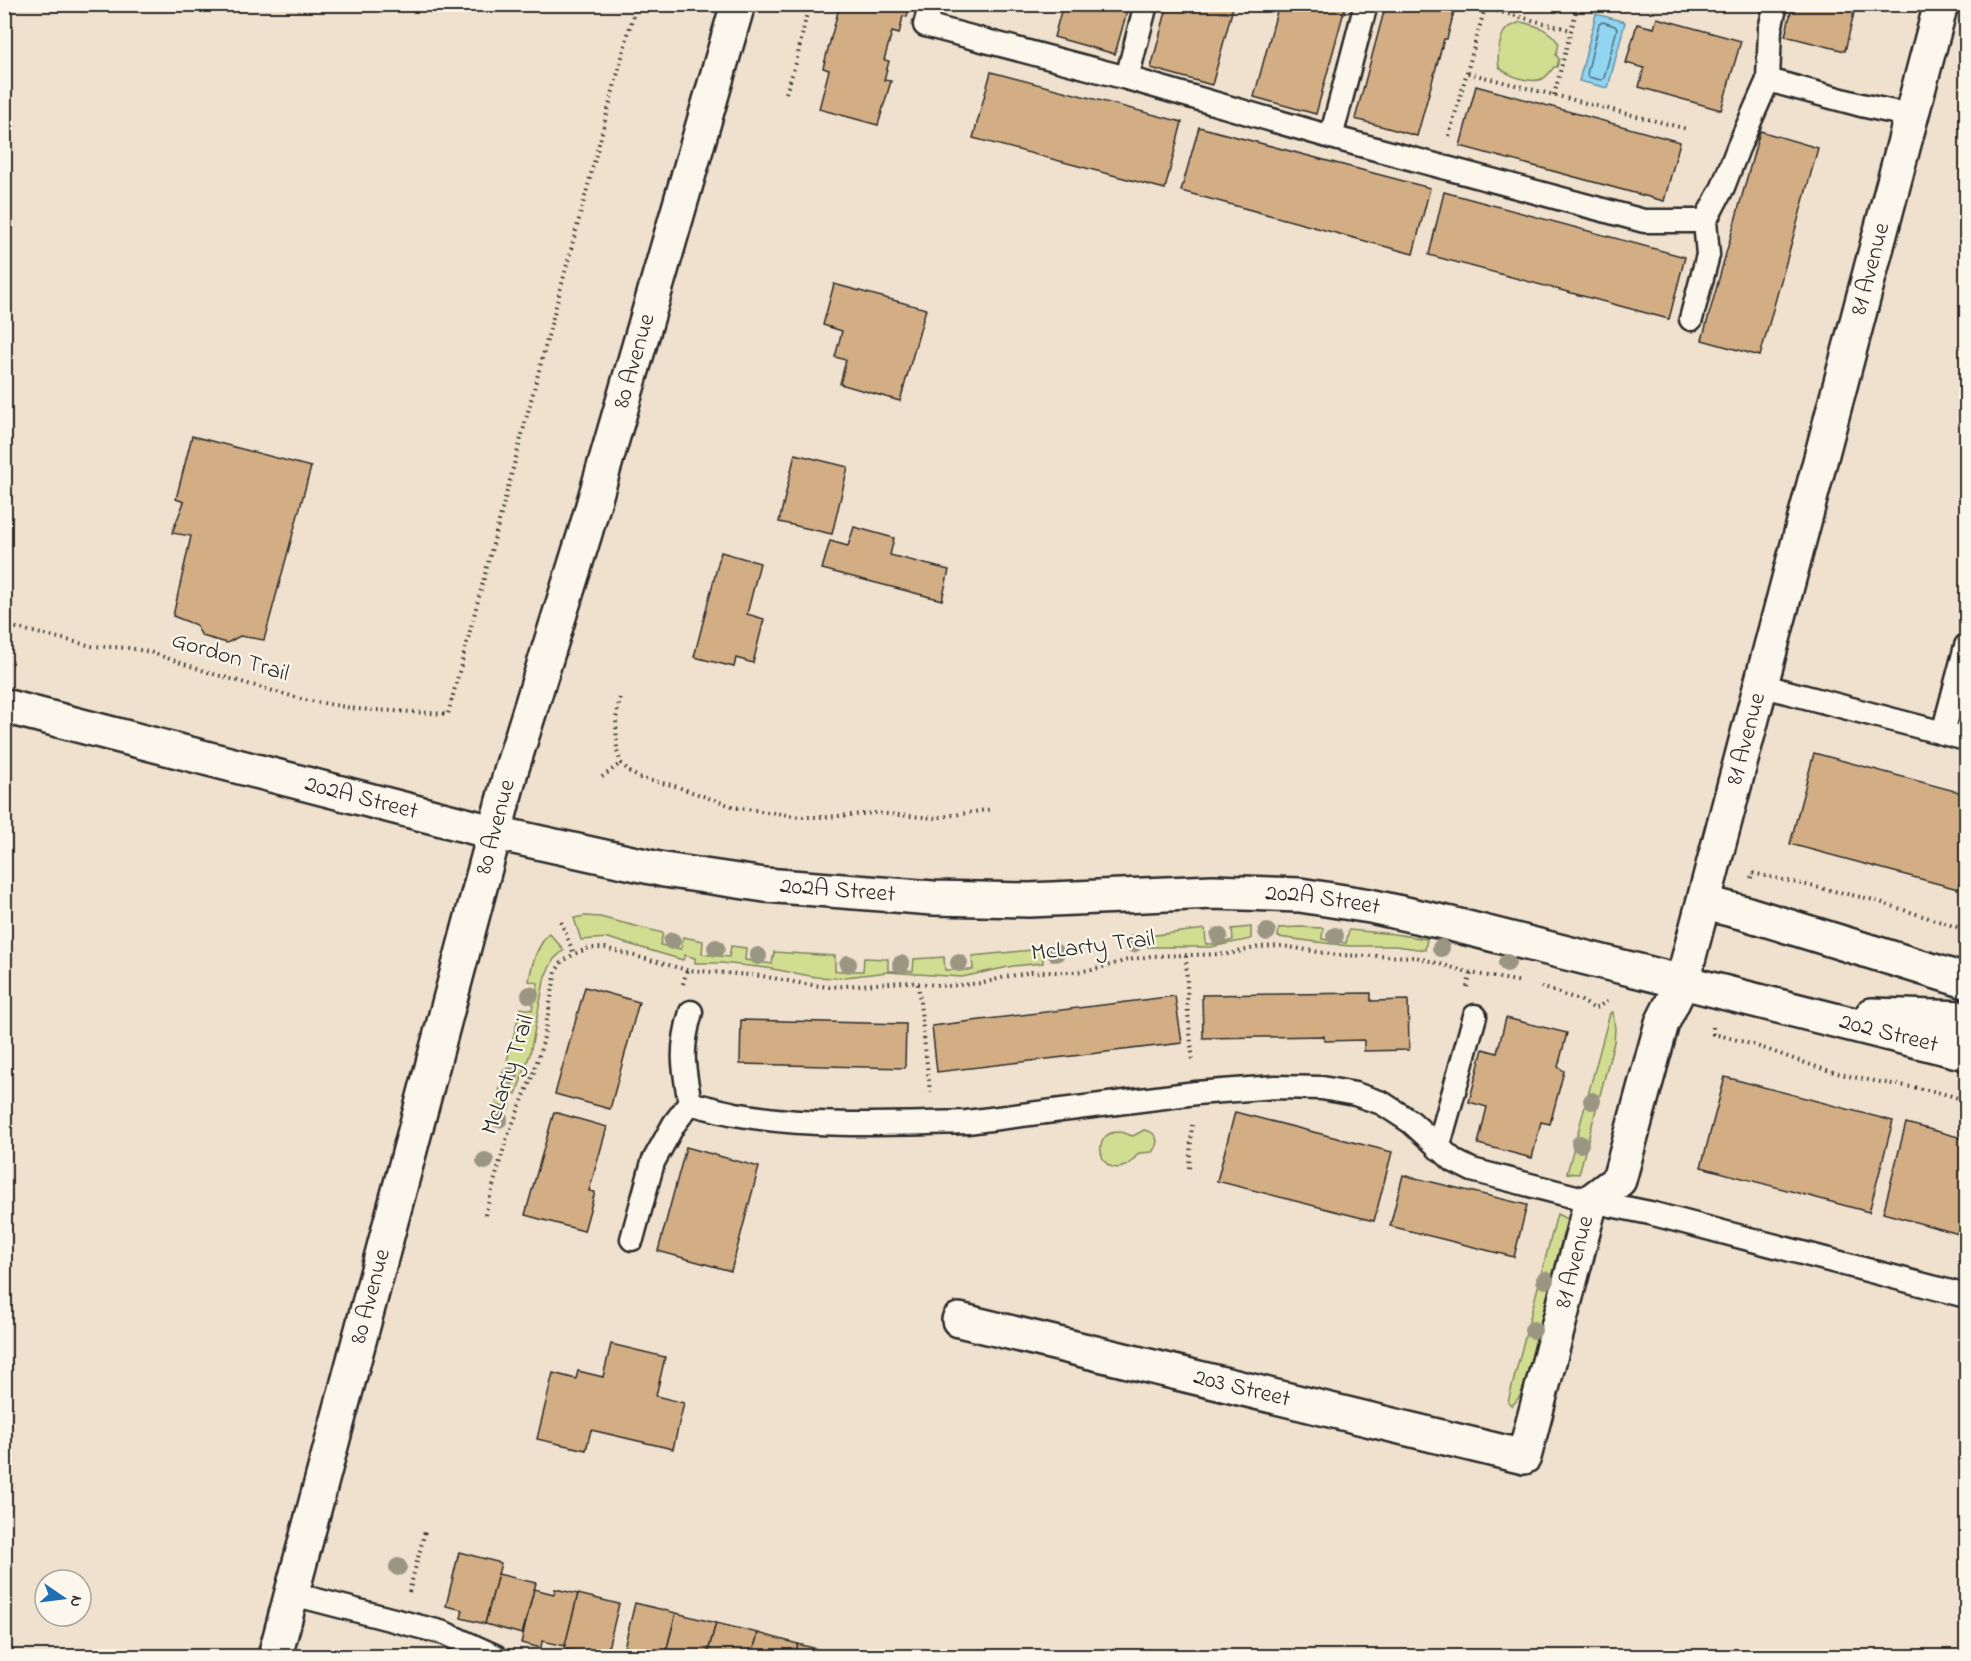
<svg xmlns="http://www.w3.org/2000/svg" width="1971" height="1661" font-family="'Indie Flower',sans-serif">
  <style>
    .green { fill: #d1de91; stroke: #7e845e; stroke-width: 1.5 }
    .water { fill: #90d5f2; stroke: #6891a2; stroke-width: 1.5 }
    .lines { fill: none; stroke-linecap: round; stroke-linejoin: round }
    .shore { stroke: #536f7b; stroke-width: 1.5 }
    .building { fill: #d3ae85; stroke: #2b2b2b; stroke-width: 1.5 }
    .lane-casing { stroke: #2b2b2b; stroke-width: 27 }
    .street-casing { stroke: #2b2b2b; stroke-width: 38 }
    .secondary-casing { stroke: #2b2b2b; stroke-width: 38 }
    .path { stroke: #2b2b2b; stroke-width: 4; stroke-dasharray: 1.5 4.5; stroke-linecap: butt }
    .lane { stroke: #fbf7ec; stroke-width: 22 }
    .street { stroke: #fbf7ec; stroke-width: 33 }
    .secondary { stroke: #fbf7ec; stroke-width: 33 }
    .tree { fill: #9a9682 }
    .labels { text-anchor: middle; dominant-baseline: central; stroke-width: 4.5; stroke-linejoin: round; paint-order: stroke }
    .street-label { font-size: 24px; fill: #2b2b2b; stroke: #fbf7ec }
  </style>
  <rect width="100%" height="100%" fill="#efe1cd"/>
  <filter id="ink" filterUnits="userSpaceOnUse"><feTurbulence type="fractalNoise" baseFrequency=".0167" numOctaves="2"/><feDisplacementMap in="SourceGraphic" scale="12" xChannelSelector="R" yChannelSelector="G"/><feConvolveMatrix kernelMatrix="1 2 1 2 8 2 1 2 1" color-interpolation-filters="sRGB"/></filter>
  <g filter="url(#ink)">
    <g class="green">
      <path d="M1521,22C1538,26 1549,29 1559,44L1556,55L1559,59L1557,67H1554C1551,71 1548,75 1544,78C1533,85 1508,76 1499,67C1497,58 1499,41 1504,32C1508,27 1515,24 1521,22Z"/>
      <path d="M585,916L600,917L663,933L660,945L681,949L683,937L703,941L702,954L729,957L731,946L746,948L745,960L772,964L774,952L835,956V971H863L864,958L888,959V971H913L914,959L944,957L945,970H973L972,956L1042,949L1043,963L1013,966L962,977L888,972L837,978L816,977L767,968L722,963H695V958L685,955L683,960L608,938L581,940L574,918Z"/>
      <path d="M1251,927V939L1211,947H1148V936L1205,929L1206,944H1219L1233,940L1232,929Z"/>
      <path d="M1299,927L1323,928L1322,939L1346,943L1349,930L1394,934L1427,939L1425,950L1396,946H1349L1278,937L1279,928Z"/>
      <path d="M549,933L564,950L554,959L545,976L530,1054L516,1094L512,1093L507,1103L511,1105L509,1109L496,1105L500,1088L510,1091L520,1065L507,1061L521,1008L532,1010L538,983L529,981C532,962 537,947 549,933Z"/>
      <path d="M1613,1012L1615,1029L1614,1042L1579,1174L1567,1173L1610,1013Z"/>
      <path d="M1144,1130C1157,1132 1161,1142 1152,1152L1139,1153C1135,1157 1131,1164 1125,1166C1099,1177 1090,1132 1118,1132C1124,1132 1128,1135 1133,1136Z"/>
      <path d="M1557,1214L1567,1219L1525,1383L1520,1396L1512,1406L1508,1402Z"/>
    </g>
    <path class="water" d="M1596,14L1625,22L1608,88L1579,81Z"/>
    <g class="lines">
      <path class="shore" d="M1603,22L1615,26L1617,29L1604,78L1601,80L1588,77L1587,74L1599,24Z"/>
    </g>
    <g class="building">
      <path d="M840,4H910L907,17L903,16L899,34L892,32L884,60L889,61L884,80L891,81L878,125L819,109L829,70L823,68Z"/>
      <path d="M1063,4H1129L1115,54L1054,37Z"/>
      <path d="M1168,4H1234L1212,85L1151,68Z"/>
      <path d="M1279,4H1346L1316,114L1254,97Z"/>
      <path d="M1386,4H1456L1447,39H1444L1417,136L1355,119Z"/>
      <path d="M1793,4H1856L1845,51L1785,36Z"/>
      <path d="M1657,18L1741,41L1721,110L1639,87L1644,68L1626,63L1637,24L1654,28Z"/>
      <path d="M991,72L1182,122L1165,189L973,138Z"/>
      <path d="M1476,86L1680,142L1664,201L1460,146Z"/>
      <path d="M1199,127L1430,188L1413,254L1181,191Z"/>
      <path d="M1760,131L1818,148L1760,356L1702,340Z"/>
      <path d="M1444,192L1685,257L1669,319L1429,255Z"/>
      <path d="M834,284L926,309L900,401L840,384L846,360L835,357L842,331L823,325Z"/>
      <path d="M192,436L311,467L264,640L240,636L227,643L202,636L196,625L173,616L191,536L172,533L184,502L176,499Z"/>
      <path d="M795,454L848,467L832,534L779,522Z"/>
      <path d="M854,527L894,538L890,555L949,570L942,600L822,569L830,541L848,546Z"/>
      <path d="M721,552L760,563L747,614L764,619L753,663L736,658L734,667L694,657Z"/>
      <path d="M1814,753L1966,794V855L1958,889L1790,844Z"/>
      <path d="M585,987L639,1002L610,1109L555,1094Z"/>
      <path d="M1371,993V1001L1408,1000L1409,1050L1364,1051V1040L1324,1041V1036L1203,1038L1202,995Z"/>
      <path d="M1175,996L1182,1043L937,1072L932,1026Z"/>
      <path d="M1506,1018L1567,1033L1558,1067L1564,1071L1550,1124L1541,1122L1532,1158L1478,1144L1487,1107L1469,1102L1483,1049L1497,1053Z"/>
      <path d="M741,1020L906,1024L905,1068L740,1064Z"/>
      <path d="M1725,1077L1893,1121L1869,1212L1701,1167Z"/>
      <path d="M554,1112L607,1127L589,1191L595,1192L584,1231L525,1215Z"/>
      <path d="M1235,1112L1392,1152L1374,1221L1217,1181Z"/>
      <path d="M1906,1123L1966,1139V1236L1883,1213Z"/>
      <path d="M686,1147L759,1167L731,1271L658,1251Z"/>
      <path d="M1403,1175L1527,1205L1514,1257L1390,1226Z"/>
      <path d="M611,1344L665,1357L656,1396L684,1403L673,1449L591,1430L586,1450L537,1439L553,1373L576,1379L578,1371L603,1377Z"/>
      <path d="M459,1552L501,1563L485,1624L461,1618L463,1610L446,1606Z"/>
      <path d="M498,1574L536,1583L522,1634L485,1624Z"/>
      <path d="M534,1589L554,1594L555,1589L578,1594L565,1646L542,1641L541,1648L521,1643Z"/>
      <path d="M578,1594L619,1604L606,1656H596L564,1649Z"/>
      <path d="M635,1603L676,1613L665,1656H622Z"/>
      <path d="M676,1613L716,1623L707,1656H665Z"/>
      <path d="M716,1623L758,1633L752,1656H707Z"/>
      <path d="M758,1633L798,1644L795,1656H752Z"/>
      <path d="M798,1644L840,1655V1656H795Z"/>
    </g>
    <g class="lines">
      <g class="lane-casing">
        <g id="lane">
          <path d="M931,4L925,25L1127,78L1331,137L1644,221H1705"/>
          <path d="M1127,78L1146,4"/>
          <path d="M1768,80L1861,105L1912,116"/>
          <path d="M1331,137L1366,4"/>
          <path d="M1691,319L1708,255L1705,221L1723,187L1738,148L1768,80L1770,29L1776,4"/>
          <path d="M1760,685L1966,739"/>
          <path d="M1943,733L1966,646"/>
          <path d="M690,1103C705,1107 720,1111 735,1114C810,1128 892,1124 967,1122L1196,1093L1275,1087L1322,1088L1355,1094L1382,1103L1411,1122L1454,1161L1472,1170L1591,1201L1650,1213L1966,1296"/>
          <path d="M1438,1148L1475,1016"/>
          <path d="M632,1239L653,1162L674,1124L690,1103C683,1065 680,1050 691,1012"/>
          <path d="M293,1594L444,1633L495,1656"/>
        </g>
      </g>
      <g class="street-casing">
        <g id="street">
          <path id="s1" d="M959,1320L1524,1457L1591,1201L1619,1180L1662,1023L1682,983L1941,4"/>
        </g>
      </g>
      <g class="secondary-casing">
        <g id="secondary">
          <path id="s2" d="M4,706L496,833L664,870L765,885L933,898L1029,900L1213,892L1300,895L1370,906L1447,923L1966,1053"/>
          <path d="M1705,903L1745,913L1966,981"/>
          <path d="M1872,1015L1966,1018"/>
          <path id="s3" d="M275,1656L511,771L585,533L738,4"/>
        </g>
      </g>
      <g class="path">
        <path d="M1485,8L1571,30"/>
        <path d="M1468,73L1687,129"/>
        <path d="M786,93L796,63L809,4"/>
        <path d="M1554,95L1578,4"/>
        <path d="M1449,136L1486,4"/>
        <path d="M4,625L92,646L129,648L150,652L210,673L305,700L358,709L448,714L636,4"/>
        <path d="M620,698L616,719L617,751L621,763L631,773L642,779L672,785L734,807L800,817H827L875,813L934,818L993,809"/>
        <path d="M602,777L621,763"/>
        <path d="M1751,878L1752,873L1870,899L1966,930"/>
        <path d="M561,922L574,954"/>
        <path d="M1186,956L1188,1013L1193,1063"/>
        <path d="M683,984L687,970"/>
        <path d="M918,984L930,1092"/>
        <path d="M1467,987L1471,973"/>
        <path d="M1541,987L1580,1000L1595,1009L1607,1001"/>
        <path d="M1713,1027V1034C1758,1043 1800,1064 1845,1075C1885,1085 1928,1086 1966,1101"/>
        <path d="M1189,1168L1192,1125"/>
        <path d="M485,1215L506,1140L534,1072L543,1042L556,971L562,962L574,954L589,948H605L687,970L762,976L804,984L829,987L905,982L947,986L983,983L1005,977L1032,972H1073L1092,970L1128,960L1151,956L1229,954L1259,947L1283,946L1336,955L1416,957L1471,973L1522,982"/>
        <path d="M409,1592L425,1531"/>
      </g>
      <use href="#lane" class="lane"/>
      <use href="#street" class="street"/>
      <use href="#secondary" class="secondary"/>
    </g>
    <g class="tree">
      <circle cx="1267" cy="932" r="9"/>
      <circle cx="1219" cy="936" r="9"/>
      <circle cx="1335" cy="936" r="9"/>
      <circle cx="672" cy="941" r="9"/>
      <circle cx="1133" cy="944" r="9"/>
      <circle cx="716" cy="948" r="9"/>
      <circle cx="1441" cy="948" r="9"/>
      <circle cx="1056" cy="953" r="9"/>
      <circle cx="758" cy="956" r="9"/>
      <circle cx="959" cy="963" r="9"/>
      <circle cx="1507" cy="963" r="9"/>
      <circle cx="848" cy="964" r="9"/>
      <circle cx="901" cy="964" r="9"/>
      <circle cx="530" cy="995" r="9"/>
      <circle cx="510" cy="1076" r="9"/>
      <circle cx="1592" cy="1101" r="9"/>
      <circle cx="499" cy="1119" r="9"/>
      <circle cx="1580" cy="1144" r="9"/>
      <circle cx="485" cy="1161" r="9"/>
      <circle cx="1545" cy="1280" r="9"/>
      <circle cx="1533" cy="1330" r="9"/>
      <circle cx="398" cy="1567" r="9"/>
    </g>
  </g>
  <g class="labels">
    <g class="street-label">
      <text stroke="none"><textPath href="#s1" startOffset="1827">81 Avenue</textPath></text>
      <text stroke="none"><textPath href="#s3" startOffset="1344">80 Avenue</textPath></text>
      <text transform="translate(230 658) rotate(17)">Gordon Trail</text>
      <text stroke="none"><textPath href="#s1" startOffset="1341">81 Avenue</textPath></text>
      <text stroke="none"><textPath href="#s2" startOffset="369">202A Street</textPath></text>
      <text stroke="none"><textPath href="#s3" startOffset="858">80 Avenue</textPath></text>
      <text stroke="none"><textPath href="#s2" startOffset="855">202A Street</textPath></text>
      <text stroke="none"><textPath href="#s2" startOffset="1341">202A Street</textPath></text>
      <text transform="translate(1093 947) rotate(-7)">McLarty Trail</text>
      <text stroke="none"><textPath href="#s2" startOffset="1923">202 Street</textPath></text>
      <text transform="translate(509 1075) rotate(-72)">McLarty Trail</text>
      <text stroke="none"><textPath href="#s1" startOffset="783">81 Avenue</textPath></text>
      <text stroke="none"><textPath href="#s3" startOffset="372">80 Avenue</textPath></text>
      <text stroke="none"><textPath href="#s1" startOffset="291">203 Street</textPath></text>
    </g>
  </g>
  <rect width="1971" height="1661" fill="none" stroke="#fbf7ec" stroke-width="24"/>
  <rect x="12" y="12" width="1947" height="1637" fill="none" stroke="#2b2b2b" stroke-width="2" filter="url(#ink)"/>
  <g transform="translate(63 1598) rotate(104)"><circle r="28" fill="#fbf7ec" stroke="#a8a59f" stroke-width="1.5"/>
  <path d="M0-4.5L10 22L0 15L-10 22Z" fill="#1f6fb2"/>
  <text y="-9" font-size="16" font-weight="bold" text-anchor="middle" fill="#2b2b2b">N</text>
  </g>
</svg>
